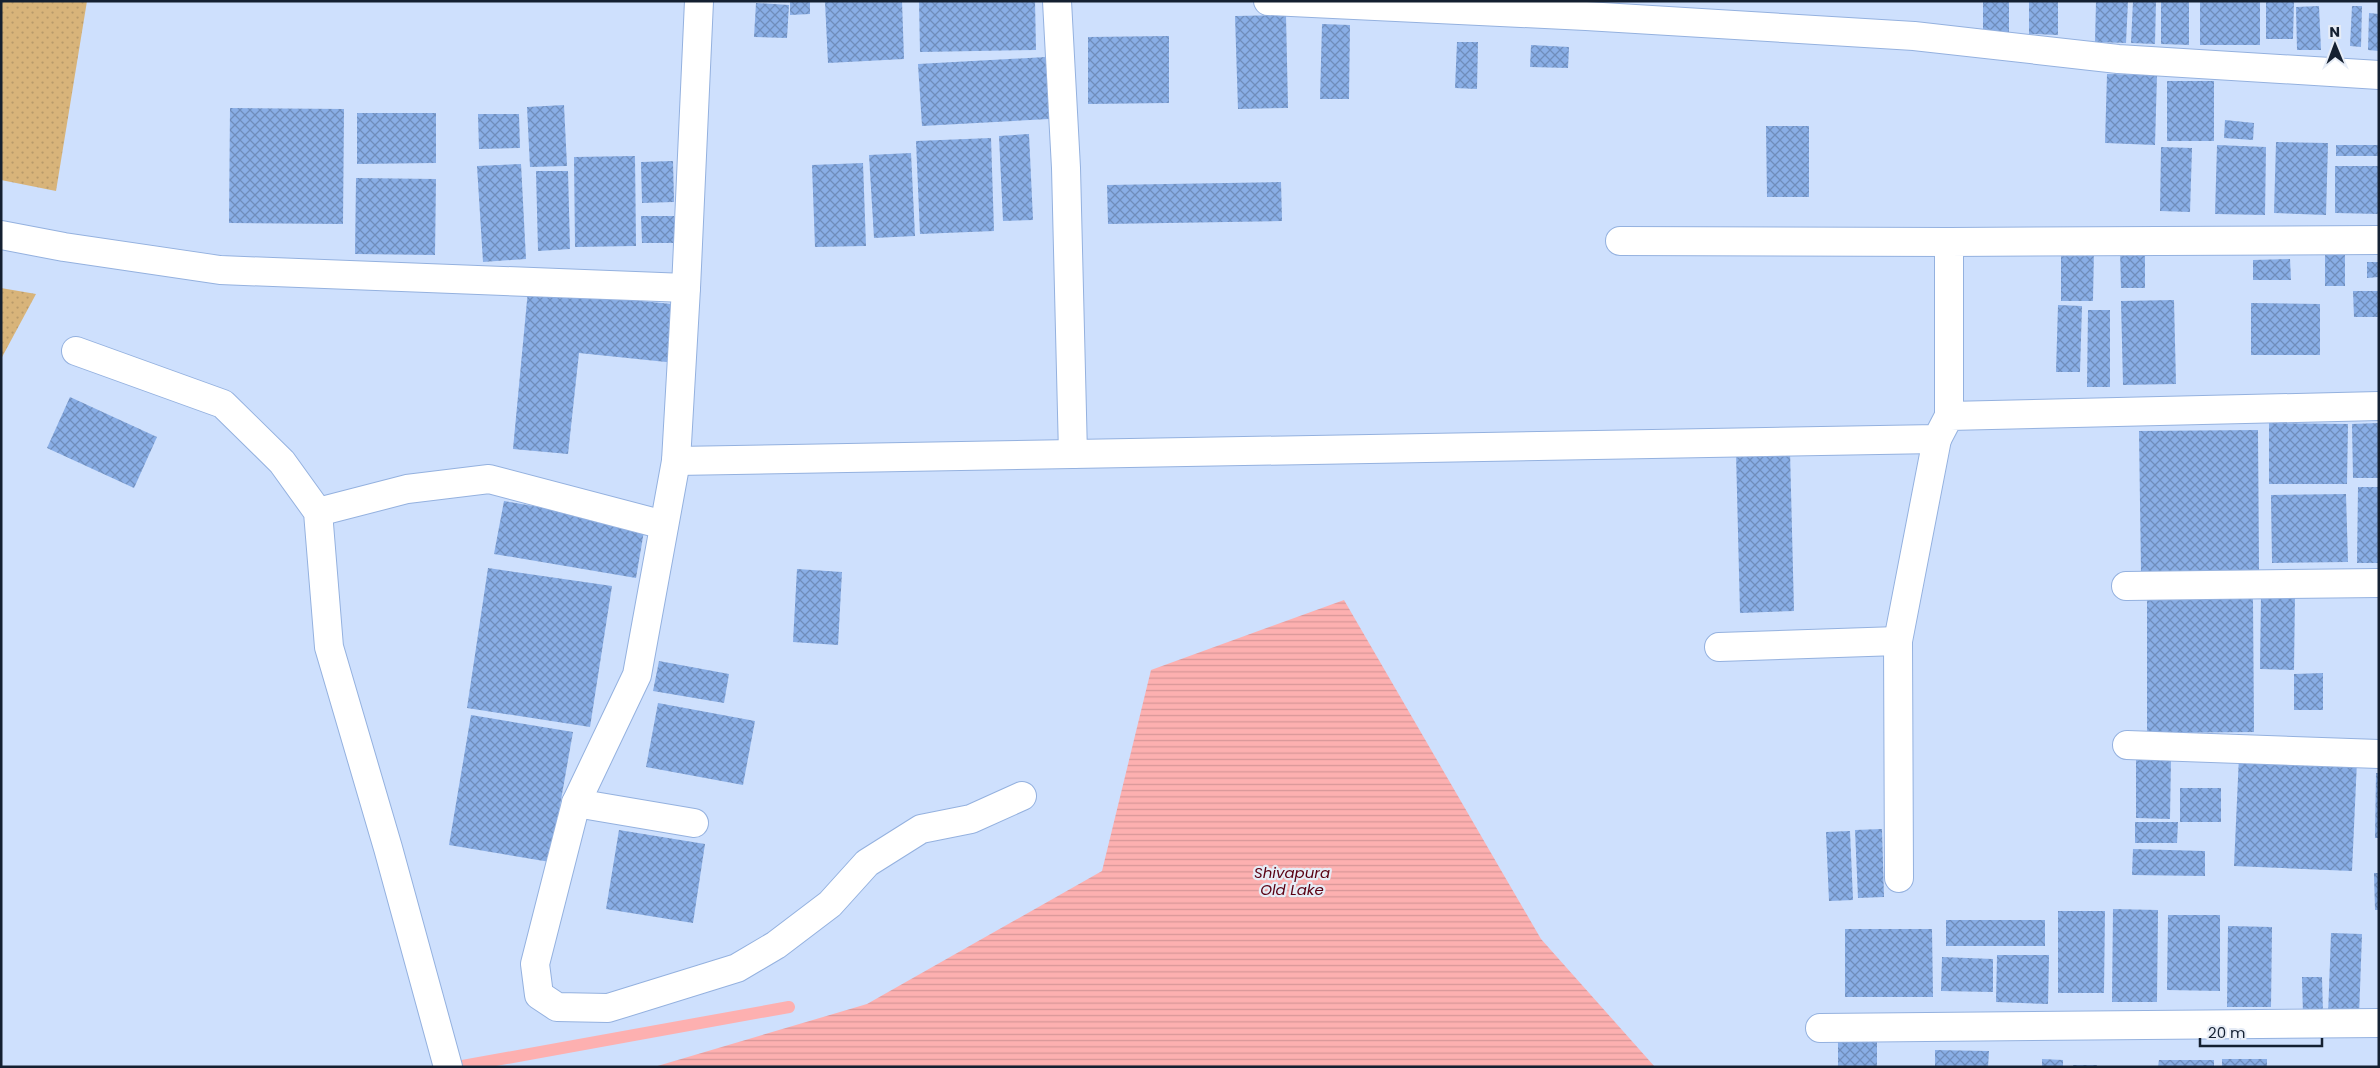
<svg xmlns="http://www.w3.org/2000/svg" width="2380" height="1068" font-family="Poppins,sans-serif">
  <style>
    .green { fill: url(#green-dots) }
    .water { fill: url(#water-rules) }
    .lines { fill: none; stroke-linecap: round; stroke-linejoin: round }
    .stream { stroke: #fdb0b0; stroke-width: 12 }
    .building { fill: url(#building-cross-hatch) }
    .street-casing { stroke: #94b1df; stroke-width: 30 }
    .street { stroke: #fff; stroke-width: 28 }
    .labels { text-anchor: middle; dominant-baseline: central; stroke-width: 4.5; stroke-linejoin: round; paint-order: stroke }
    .water-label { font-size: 15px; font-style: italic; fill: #5a0012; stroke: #e6ecf6 }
  </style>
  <defs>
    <pattern id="green-dots" width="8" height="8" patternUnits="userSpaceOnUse" patternTransform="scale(1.25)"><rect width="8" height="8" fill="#d8b47a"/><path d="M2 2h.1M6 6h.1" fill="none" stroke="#b89a6a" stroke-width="1.8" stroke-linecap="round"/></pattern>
    <pattern id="water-rules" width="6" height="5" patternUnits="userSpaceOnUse" patternTransform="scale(1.25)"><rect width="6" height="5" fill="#fdb0b0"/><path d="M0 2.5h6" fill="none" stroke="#d89798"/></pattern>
    <pattern id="building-cross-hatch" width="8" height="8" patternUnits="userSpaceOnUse" patternTransform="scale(1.25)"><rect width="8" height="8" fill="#89aee6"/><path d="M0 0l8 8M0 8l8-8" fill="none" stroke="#6f8dbb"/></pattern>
  </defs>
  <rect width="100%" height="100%" fill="#cee0fd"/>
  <g class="green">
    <path d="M1,1H87L56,191L1,180Z"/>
    <path d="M1,288L36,294L1,359Z"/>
  </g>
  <path class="water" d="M1344,600L1541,939L1655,1067H654L867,1004L1102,871L1151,670Z"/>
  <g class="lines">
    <path class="stream" d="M457,1067L789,1007"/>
  </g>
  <g class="building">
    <path d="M790,1H810V14L790,15Z"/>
    <path d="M902,1L904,59L828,63L825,2Z"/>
    <path d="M919,1H1035L1036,50L920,52Z"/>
    <rect x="1983" y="1" width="26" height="34"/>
    <path d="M2029,1H2058V35L2029,34Z"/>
    <path d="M2096,1H2128L2126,43L2095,42Z"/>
    <path d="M2133,1H2156L2155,44L2131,43Z"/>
    <path d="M2161,1H2189V45L2161,44Z"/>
    <rect x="2200" y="1" width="60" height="44"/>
    <path d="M2266,1H2294L2293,39H2266Z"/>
    <path d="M756,3L789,5L787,38L754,37Z"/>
    <path d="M2319,6L2321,50H2297L2296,7Z"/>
    <path d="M2352,6H2362L2361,47L2350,46Z"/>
    <path d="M2369,13L2379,14V51L2368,50Z"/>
    <path d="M1286,15L1288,108L1238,109L1235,16Z"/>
    <path d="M1322,24L1350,25L1349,99H1320Z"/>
    <path d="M1169,36V103L1088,104V37Z"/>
    <path d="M1457,42H1478L1477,89L1455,88Z"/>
    <path d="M1531,45L1569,47L1568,68L1530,67Z"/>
    <path d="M1046,57L1049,119L922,126L918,64Z"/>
    <path d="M2107,74L2157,75L2155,145L2105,143Z"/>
    <rect x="2167" y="81" width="47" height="60"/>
    <path d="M564,105L567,166L530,167L527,107Z"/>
    <path d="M230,108L344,109L343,224L229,223Z"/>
    <path d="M357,113H436V163L357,164Z"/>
    <path d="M478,114H519L520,148L479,149Z"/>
    <path d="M2225,120L2254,123L2253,140L2224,138Z"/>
    <path d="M1766,126H1809V197H1767Z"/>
    <path d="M1029,134L1033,220L1003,221L999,136Z"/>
    <path d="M991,138L994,231L920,234L916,141Z"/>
    <path d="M2276,142L2328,143L2326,215L2274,213Z"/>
    <path d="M2217,145L2266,147L2265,215L2215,214Z"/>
    <rect x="2336" y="145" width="43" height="11"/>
    <path d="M2161,147L2192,148L2190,212L2160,211Z"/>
    <path d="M911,153L915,236L874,238L869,155Z"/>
    <path d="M635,156L636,246L575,247L574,157Z"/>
    <path d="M673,161L674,202L642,203L641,162Z"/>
    <path d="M863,163L866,246L815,247L812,165Z"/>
    <path d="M521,164L526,259L483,262L477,166Z"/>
    <path d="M2335,166H2379V214L2335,213Z"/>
    <path d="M536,171H568L570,249L538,251Z"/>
    <path d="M356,178L436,179L435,255L355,254Z"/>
    <path d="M1281,182L1282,221L1108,224L1107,185Z"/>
    <path d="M641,216H674L675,243H642Z"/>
    <path d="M2120,247H2145V288H2121Z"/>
    <path d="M2345,247V286H2325V248Z"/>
    <path d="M2061,248H2094L2093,301H2061Z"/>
    <path d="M2290,259L2291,280H2253V260Z"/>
    <path d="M2367,262H2379V277L2367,278Z"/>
    <path d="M528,290L682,305L676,363L579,353L568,454L513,449Z"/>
    <path d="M2353,291H2379V317H2354Z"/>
    <path d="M2174,300L2176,384L2123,385L2121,301Z"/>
    <path d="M2251,303L2320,304V355H2251Z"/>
    <path d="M2058,305L2082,306L2080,372H2056Z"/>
    <path d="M2088,310H2110V387H2087Z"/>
    <path d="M70,397L157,437L134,488L47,448Z"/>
    <path d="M2269,423L2348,424L2347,484H2269Z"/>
    <path d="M2379,423V478H2353L2352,424Z"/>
    <path d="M2258,430L2259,570L2141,572L2139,431Z"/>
    <path d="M1790,451L1794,611L1740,613L1736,452Z"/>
    <path d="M2358,487H2379V563H2357Z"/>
    <path d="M2346,494L2348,562L2272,563L2271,495Z"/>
    <path d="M504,501L645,525L636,578L494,554Z"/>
    <path d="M488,568L612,586L590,727L467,708Z"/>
    <path d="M797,569L842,572L838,645L793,642Z"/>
    <path d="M2261,594L2295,595L2294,670L2260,669Z"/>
    <path d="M2147,599H2253L2254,732L2147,733Z"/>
    <path d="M659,661L729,674L724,703L653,691Z"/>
    <path d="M2323,673V710H2294V674Z"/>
    <path d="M658,703L755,721L743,785L646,767Z"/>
    <path d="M471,715L573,732L550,862L449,845Z"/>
    <path d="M2239,756L2357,761L2352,871L2234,866Z"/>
    <path d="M2136,759H2171L2170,819L2136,818Z"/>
    <path d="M2376,773H2379V838H2375Z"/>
    <rect x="2180" y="788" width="41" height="34"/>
    <path d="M2135,822H2178L2177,843H2135Z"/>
    <path d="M1882,829L1884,897L1858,898L1855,830Z"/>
    <path d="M619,830L705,844L693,923L606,909Z"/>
    <path d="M1850,831L1853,900L1829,901L1826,832Z"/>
    <path d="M2133,849L2205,851V876L2132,875Z"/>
    <path d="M2374,873H2379V910H2375Z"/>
    <path d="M2113,909L2158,910L2157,1002H2112Z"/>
    <path d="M2058,911H2105L2104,993H2058Z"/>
    <path d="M2168,915H2220V991L2167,990Z"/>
    <rect x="1946" y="920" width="99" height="26"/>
    <path d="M2228,926L2272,927L2271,1007H2227Z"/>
    <path d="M1845,929H1932L1933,997H1845Z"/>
    <path d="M2331,933L2362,934L2359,1017L2328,1016Z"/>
    <path d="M1997,955H2049L2048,1004L1996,1002Z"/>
    <path d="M1942,957L1993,959V992L1941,991Z"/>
    <path d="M2302,977H2322L2323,1014L2303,1015Z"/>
    <rect x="1838" y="1035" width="39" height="32"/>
    <path d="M1935,1050L1989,1051L1988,1067H1935Z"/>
    <path d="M2042,1059L2063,1060V1067H2042Z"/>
    <rect x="2222" y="1059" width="45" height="8"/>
    <path d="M2159,1060H2214V1067H2158Z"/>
    <rect x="2073" y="1065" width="24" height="2"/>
  </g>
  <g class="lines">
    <g class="street-casing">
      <g id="street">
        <path d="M699,1L686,288L676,461L637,675L576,803L535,964L539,995L557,1007L608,1008L737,968L776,945L830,904L867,863L921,829L971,819L1022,796"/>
        <path d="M1057,1L1066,168L1073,454"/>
        <path d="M1268,1L1586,16L1914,36L2118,59L2379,75"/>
        <path d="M1,235L64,247L220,270L686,288"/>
        <path d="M1620,241L1949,242"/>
        <path d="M76,351L223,404L282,462L318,512L329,647L388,848L448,1067"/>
        <path d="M1949,416V242L2379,240"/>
        <path d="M676,461L1937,439L1949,416L2379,406"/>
        <path d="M318,512L407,489L489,479L664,525"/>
        <path d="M2126,586L2379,583"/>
        <path d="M1719,647L1898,641"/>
        <path d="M2127,745L2379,754"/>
        <path d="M576,803L694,823"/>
        <path d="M1899,878L1898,641L1937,439"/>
        <path d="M1820,1028L2379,1023"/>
      </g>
    </g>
    <use href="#street" class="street"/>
  </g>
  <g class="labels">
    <g class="water-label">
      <text x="1292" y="872">Shivapura<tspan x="1292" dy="17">Old Lake</tspan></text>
    </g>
  </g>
  <rect width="2380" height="1068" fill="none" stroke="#142031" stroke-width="5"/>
  <g transform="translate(2335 45) rotate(359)" stroke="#e6ecf6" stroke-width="4" paint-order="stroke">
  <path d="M0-4L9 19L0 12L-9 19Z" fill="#142031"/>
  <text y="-8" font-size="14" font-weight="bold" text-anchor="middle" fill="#142031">N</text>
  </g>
  <path d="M2200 1038v8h122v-8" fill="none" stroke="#142031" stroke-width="2.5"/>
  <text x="2208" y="1038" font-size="15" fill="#142031" stroke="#e6ecf6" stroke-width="4" paint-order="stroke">20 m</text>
</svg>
